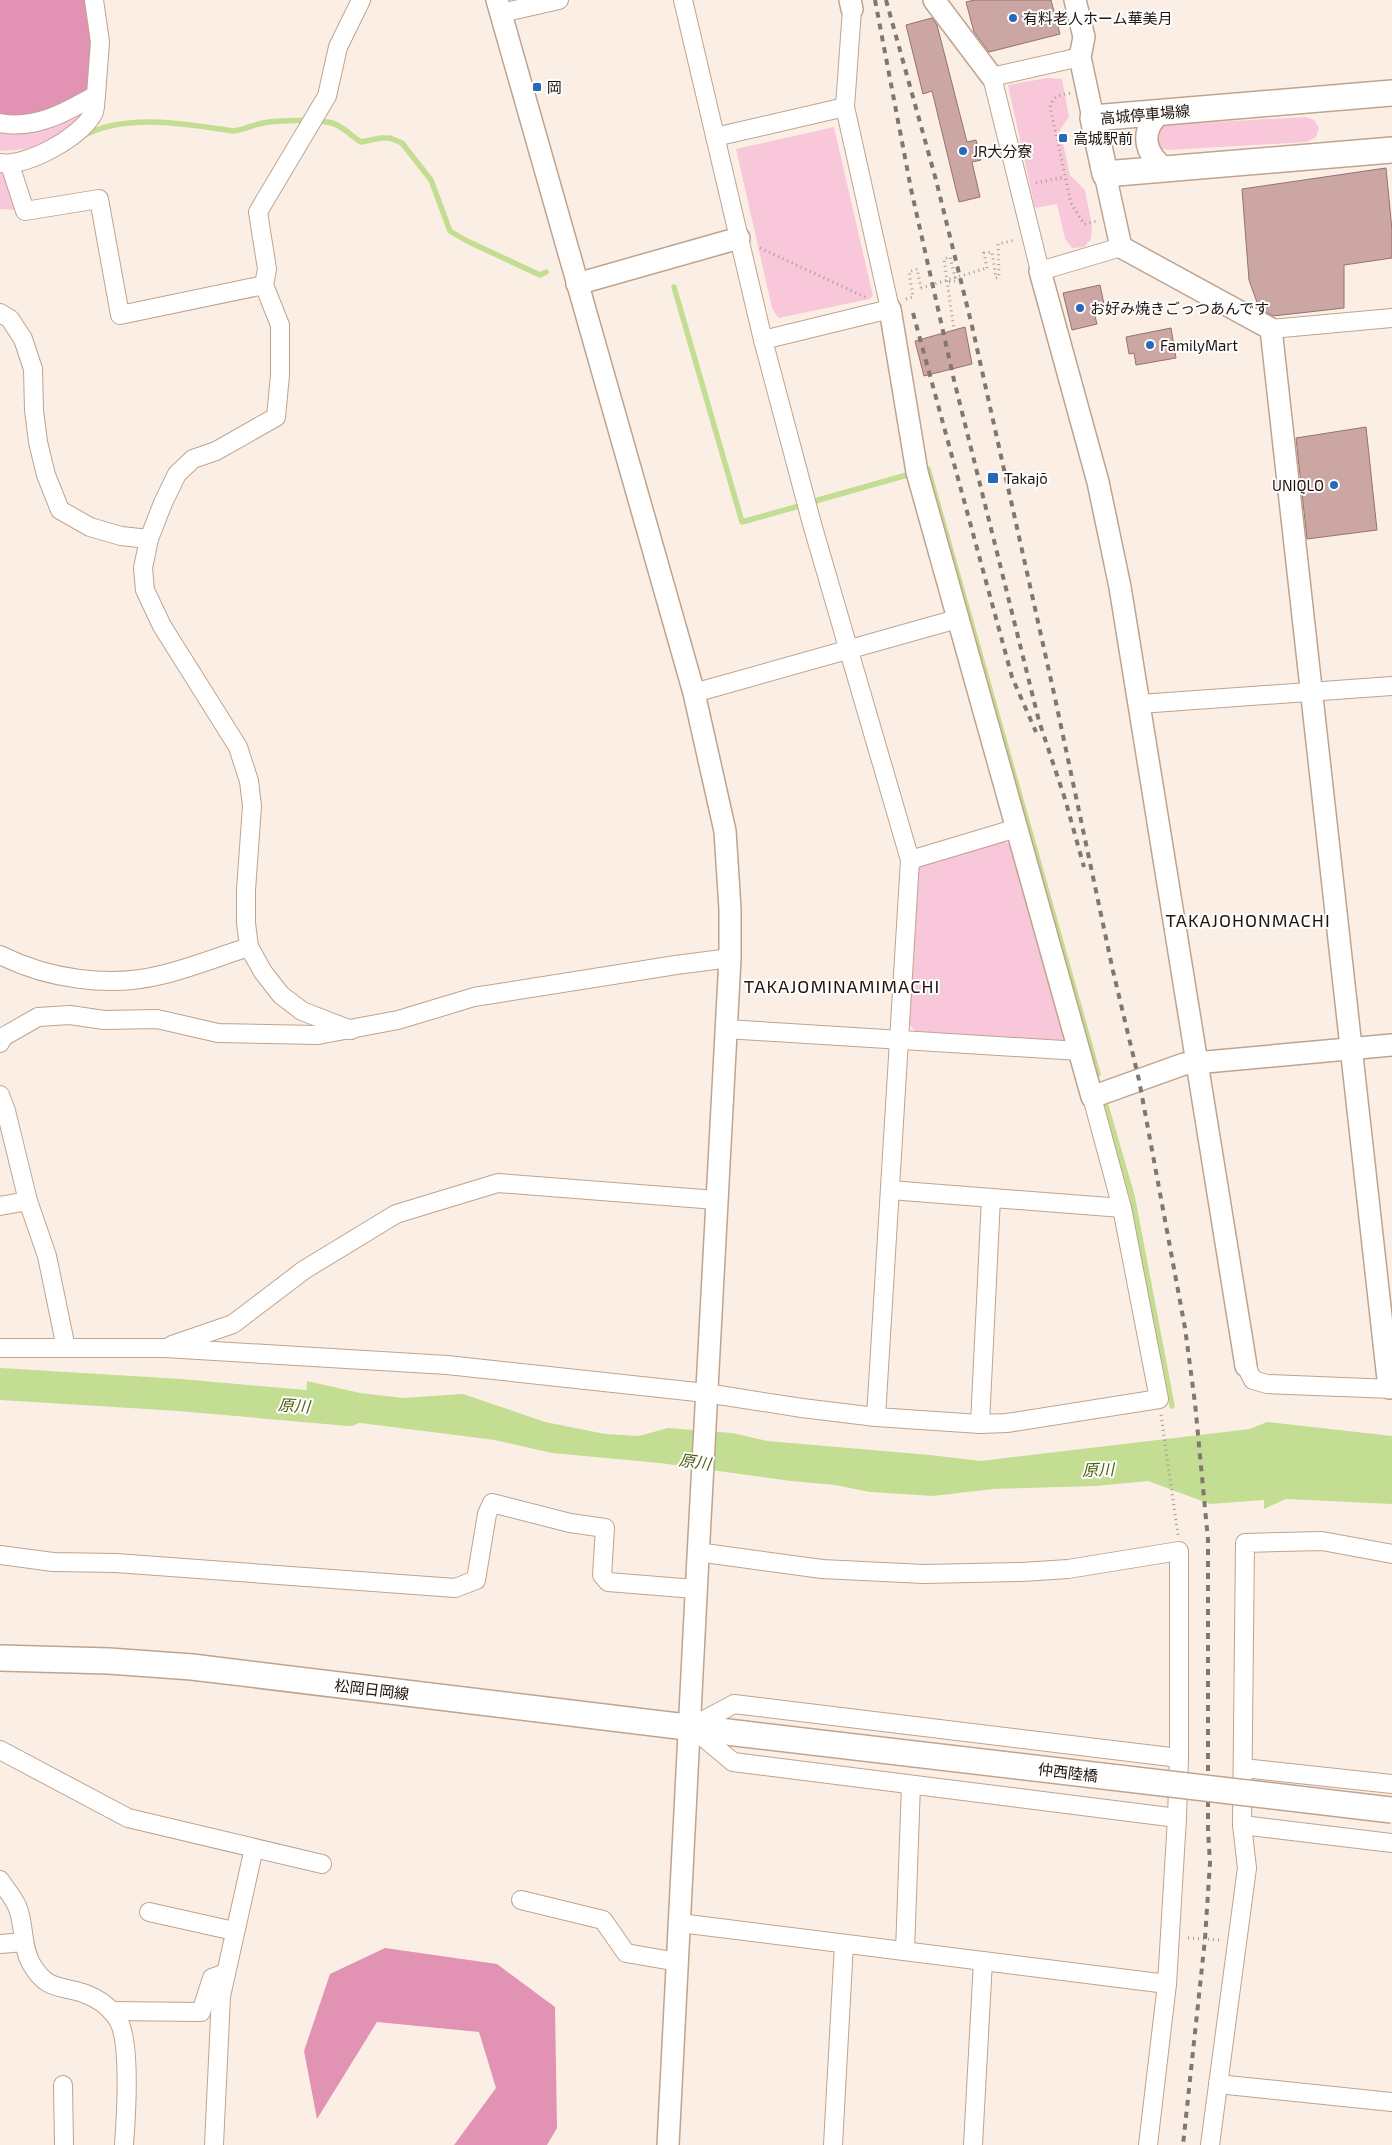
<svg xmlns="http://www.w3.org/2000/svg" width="1392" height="2145" font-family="'Exo 2','Noto Sans JP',sans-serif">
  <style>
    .green { fill: #f8c7da }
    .forest { fill: #e293b4 }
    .water { fill: #c3dd92 }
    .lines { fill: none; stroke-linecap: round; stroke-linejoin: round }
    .stream { stroke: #c3dd92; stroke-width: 5.5 }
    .river { stroke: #c3dd92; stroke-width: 32 }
    .building { fill: #cca6a2; stroke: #96726e }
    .minor-casing { stroke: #c0a38d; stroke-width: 20 }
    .tertiary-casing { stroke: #c0a38d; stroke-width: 24 }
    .secondary-casing { stroke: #c0a38d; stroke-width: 28 }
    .path { stroke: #a69a91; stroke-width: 3; stroke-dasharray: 1 4; stroke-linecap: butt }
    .minor { stroke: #fff; stroke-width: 18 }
    .tertiary { stroke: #fff; stroke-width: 21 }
    .secondary { stroke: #fff; stroke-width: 25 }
    .rail { stroke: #82776e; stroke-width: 4; stroke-dasharray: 6 6; stroke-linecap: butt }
    .secondary-bridge-casing { stroke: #c0a38d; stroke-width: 28; stroke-linecap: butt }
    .path-bridge { stroke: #a69a91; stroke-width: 3; stroke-dasharray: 1 4; stroke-linecap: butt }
    .secondary-bridge { stroke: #fff; stroke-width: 25 }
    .poi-dot { fill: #276abb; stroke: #fefefe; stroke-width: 2 }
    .labels { text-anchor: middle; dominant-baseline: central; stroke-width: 4; stroke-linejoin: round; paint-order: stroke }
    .poi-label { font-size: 15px; fill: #20150d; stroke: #fefefe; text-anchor: start }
    .street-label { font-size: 15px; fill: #20150d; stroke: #fefefe }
    .water-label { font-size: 16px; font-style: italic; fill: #4a600d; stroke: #fefefe }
    .quarter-label { font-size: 18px; letter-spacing: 1px; fill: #20150d; stroke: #fefefe }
  </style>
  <rect width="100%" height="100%" fill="#fbefe5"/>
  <g class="green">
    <path d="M1047,78L1062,79L1069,117L1060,130L1070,175L1085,190L1092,226L1091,239L1084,247L1072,248L1065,239L1057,204L1035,208L1008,85Z"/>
    <path d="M93,99L91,112L43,148L0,151V125Z"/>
    <path d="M1305,117L1314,120L1319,128L1316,137L1307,142L1168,150L1159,148L1155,132L1163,125Z"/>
    <path d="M834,127L873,296L869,299L779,318L776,315L772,308L736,149Z"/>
    <path d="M0,165L4,166L18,210L0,209Z"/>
    <path d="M1004,841L1012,846L1066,1037L1062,1042L915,1031L908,1023L917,871L923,864Z"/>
  </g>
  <g class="forest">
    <path d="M0,0H89L95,41L91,89L61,109L16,119L0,117Z"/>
    <path d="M385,1948L497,1964L555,2007L557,2128L547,2145H454L496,2088L479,2032L377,2022L317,2119L304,2051L330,1974Z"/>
  </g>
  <path class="water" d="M307,1381L360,1393L403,1398L463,1394L545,1422L605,1434L639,1436L668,1428L732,1433L767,1441L930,1455L981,1461L1250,1429L1267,1422L1392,1436V1504L1286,1499L1264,1509V1500L1210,1504L1148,1481L1096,1486L993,1489L933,1496L870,1492L835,1485L791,1481L660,1463L552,1453L495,1440L305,1416Z"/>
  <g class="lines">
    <g class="stream">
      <path d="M81,137C124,112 187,124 233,131C245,130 249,126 259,124C273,120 318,119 332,123C345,127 350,136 361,142L381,138H390L402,143L431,180L450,231L467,241L540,275L546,272"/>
      <path d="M674,287L742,522L799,506"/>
      <path d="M925,470L928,469L1098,1074"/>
      <path d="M815,501L907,475"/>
      <path d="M1106,1106L1132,1196L1172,1406"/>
    </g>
    <path class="river" d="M0,1384L180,1395L349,1410"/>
  </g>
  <g class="building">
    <path d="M975,0H1051L1060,34L989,52L974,32L966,2Z"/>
    <path d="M932,18L937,25L967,142L976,140L981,160L972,162L980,197L959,202L932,91L923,94L906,25Z"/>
    <path d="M1386,168L1392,230V258L1344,265V308L1273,316L1259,308L1249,280L1242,189Z"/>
    <path d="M1100,285L1105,309L1094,312L1097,324L1072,330L1063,293Z"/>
    <path d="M965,327L972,364L924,376L915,341Z"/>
    <path d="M1171,328L1176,358L1136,365L1134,353L1129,354L1126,337Z"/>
    <path d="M1366,427L1377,530L1307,539L1296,438Z"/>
  </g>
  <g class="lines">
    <g class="minor-casing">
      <g id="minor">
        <path d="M683,0L763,340L812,524L910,860L876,1417"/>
        <path d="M501,13L559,0"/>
        <path d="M1080,57L992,77L1040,271L1121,247"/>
        <path d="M0,123C35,130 66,112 96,95L100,42L94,0"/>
        <path d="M715,137L845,107"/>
        <path d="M0,163C27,167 79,138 93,114C96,109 95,101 96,95"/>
        <path d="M10,165L25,211L99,199L120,315L264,285"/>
        <path d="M0,313L10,319L23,339L33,369L34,410L38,442L46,475L60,510L90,527L121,536L149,539"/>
        <path d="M1271,329L1392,318"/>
        <path d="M763,340L890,309L845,107L852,9"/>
        <path d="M694,693L957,619"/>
        <path d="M1140,704L1392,686"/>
        <path d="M910,860L1017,828"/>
        <path d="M0,955C48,979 109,988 161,975C191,968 220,956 249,947"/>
        <path d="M726,1029L1079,1051"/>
        <path d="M351,1030L302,1011L281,995L263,972L249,947L246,923V890L252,806L249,781L238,747L162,626L145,590L143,568L149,539L163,503L177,474L193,459L216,451L276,417L280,375V325L264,285L267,269L258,212L327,96L338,47L361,0"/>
        <path d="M0,1043L3,1037L38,1017L70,1015L104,1020L157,1019L218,1033L318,1035L398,1020L474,997L676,965L730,958"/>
        <path d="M0,1095L6,1111L28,1201L47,1256L66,1348"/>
        <path d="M890,1190L1122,1208"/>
        <path d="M0,1206L28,1201"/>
        <path d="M172,1345L233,1324L304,1270L396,1214L498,1183L716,1200"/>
        <path d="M0,1348H165L447,1365L706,1393L802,1408L876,1417L980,1424L1007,1423L1159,1399L1122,1208L1092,1097"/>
        <path d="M1246,1366L1253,1380L1267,1384L1392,1389"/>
        <path d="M980,1424L991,1198"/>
        <path d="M697,1552L822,1569L924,1574L1022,1572L1068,1569L1179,1551V1758L1177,1818L1167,1984L1148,2145"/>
        <path d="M0,1555L53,1562L116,1563L455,1588L476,1580L487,1514L492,1503L570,1523L605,1528L602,1575L608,1582L695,1589"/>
        <path d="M0,1750L128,1818L322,1864"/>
        <path d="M1243,1768L1392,1784"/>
        <path d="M1177,1818L733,1762L691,1727L734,1704L1179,1758"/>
        <path d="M1242,1825L1392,1843"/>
        <path d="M0,1880C5,1888 13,1897 17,1906C25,1924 21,1947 32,1965C47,1990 58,1985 83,1993C97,1998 110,2006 118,2020C131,2041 126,2119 124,2145"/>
        <path d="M521,1900L603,1920L626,1953L678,1962"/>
        <path d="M149,1912L234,1931"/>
        <path d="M680,1923L1167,1984"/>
        <path d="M0,1944L24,1942"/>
        <path d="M905,1951L911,1785"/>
        <path d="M111,2011L201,2012L212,1978L226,1973"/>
        <path d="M1218,2084L1392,2102"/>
        <path d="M63,2085L64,2145"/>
        <path d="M214,2145L221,1996L254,1848"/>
        <path d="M833,2145L844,1944"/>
        <path d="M973,2145L983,1961"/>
        <path d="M1210,2145L1247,1868L1242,1825L1245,1543L1322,1541L1392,1554"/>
      </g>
    </g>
    <g class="tertiary-casing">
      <g id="tertiary">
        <path d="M497,0L694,693L725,831L730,909V958C707,1354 689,1749 668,2145"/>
        <path d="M850,0L852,9"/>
        <path d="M934,0L992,77"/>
        <path d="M1075,0L1084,37L1080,57L1093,118"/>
        <path d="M1161,113C1139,130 1144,154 1166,169"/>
        <path d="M1105,174L1121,247L1271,329L1389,1388"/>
        <path d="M1040,271L1098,482L1120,587L1246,1366"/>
        <path d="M577,284L739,238"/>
        <path d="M890,309L917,472L1092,1097L1184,1064L1392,1045"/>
      </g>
    </g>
    <g class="secondary-casing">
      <g id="secondary">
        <path d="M1392,93L1093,118L1105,174L1392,150"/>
        <path d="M0,1658L109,1661L192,1667L744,1734"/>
      </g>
    </g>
    <g class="path">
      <path d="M1070,93C1059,95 1053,96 1050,107L1071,203L1084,224L1097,221"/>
      <path d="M1036,183L1065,177"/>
      <path d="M760,248L865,297"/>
      <path d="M987,268L984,253L992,252L996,278"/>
      <path d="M996,278L999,277L998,244L1015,240"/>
      <path d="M949,282L956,281L950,257L944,259L954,330"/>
      <path d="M906,299L913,297L909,272L917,269L921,288"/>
      <path d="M1161,1415L1178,1535"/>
      <path d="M1188,1938L1221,1940"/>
    </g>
    <use href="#minor" class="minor"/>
    <use href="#tertiary" class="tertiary"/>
    <use href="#secondary" class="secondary"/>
    <g class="rail">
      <path d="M875,0L911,189L954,380L1039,721L1065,799L1084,867"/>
      <path d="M886,0L936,180L972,326L1055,698L1113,971L1139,1080L1185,1328L1195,1403L1208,1540V1829L1210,1863L1205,1939L1183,2145"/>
      <path d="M913,313L1012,677L1036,732"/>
    </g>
    <g class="secondary-bridge-casing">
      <path id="secondary-bridge" d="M744,1734L1392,1810"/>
    </g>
    <path class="path-bridge" d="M921,288L987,268"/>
    <use href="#secondary-bridge" class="secondary-bridge"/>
  </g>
  <g class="poi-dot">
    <circle cx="1013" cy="18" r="5"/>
    <rect x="532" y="82" width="10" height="10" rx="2.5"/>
    <rect x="1058" y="133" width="10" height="10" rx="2.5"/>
    <circle cx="963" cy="151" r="5"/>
    <circle cx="1080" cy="308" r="5"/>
    <circle cx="1150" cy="345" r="5"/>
    <rect x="987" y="472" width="12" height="12" rx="2.5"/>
    <circle cx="1334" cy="485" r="5"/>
  </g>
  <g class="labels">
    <g class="poi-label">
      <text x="1023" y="18">有料老人ホーム華美月</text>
      <text x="547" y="87">岡</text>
      <text x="1073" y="138">高城駅前</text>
      <text x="973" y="151">JR大分寮</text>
      <text x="1090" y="308">お好み焼きごっつあんです</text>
      <text x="1160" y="345">FamilyMart</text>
      <text x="1004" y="478">Takajō</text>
      <text x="1324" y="485" text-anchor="end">UNIQLO</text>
    </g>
    <g class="street-label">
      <text transform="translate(1145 114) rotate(-5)">高城停車場線</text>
      <text transform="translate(372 1689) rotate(7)">松岡日岡線</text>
      <text transform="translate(1068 1772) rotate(7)">仲西陸橋</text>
    </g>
    <g class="water-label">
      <text transform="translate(294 1405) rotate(4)">原川</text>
      <text transform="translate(695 1461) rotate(8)">原川</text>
      <text transform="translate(1098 1469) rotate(-2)">原川</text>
    </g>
    <g class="quarter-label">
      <text x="1248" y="920">TAKAJOHONMACHI</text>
      <text x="842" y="986">TAKAJOMINAMIMACHI</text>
    </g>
  </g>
</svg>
